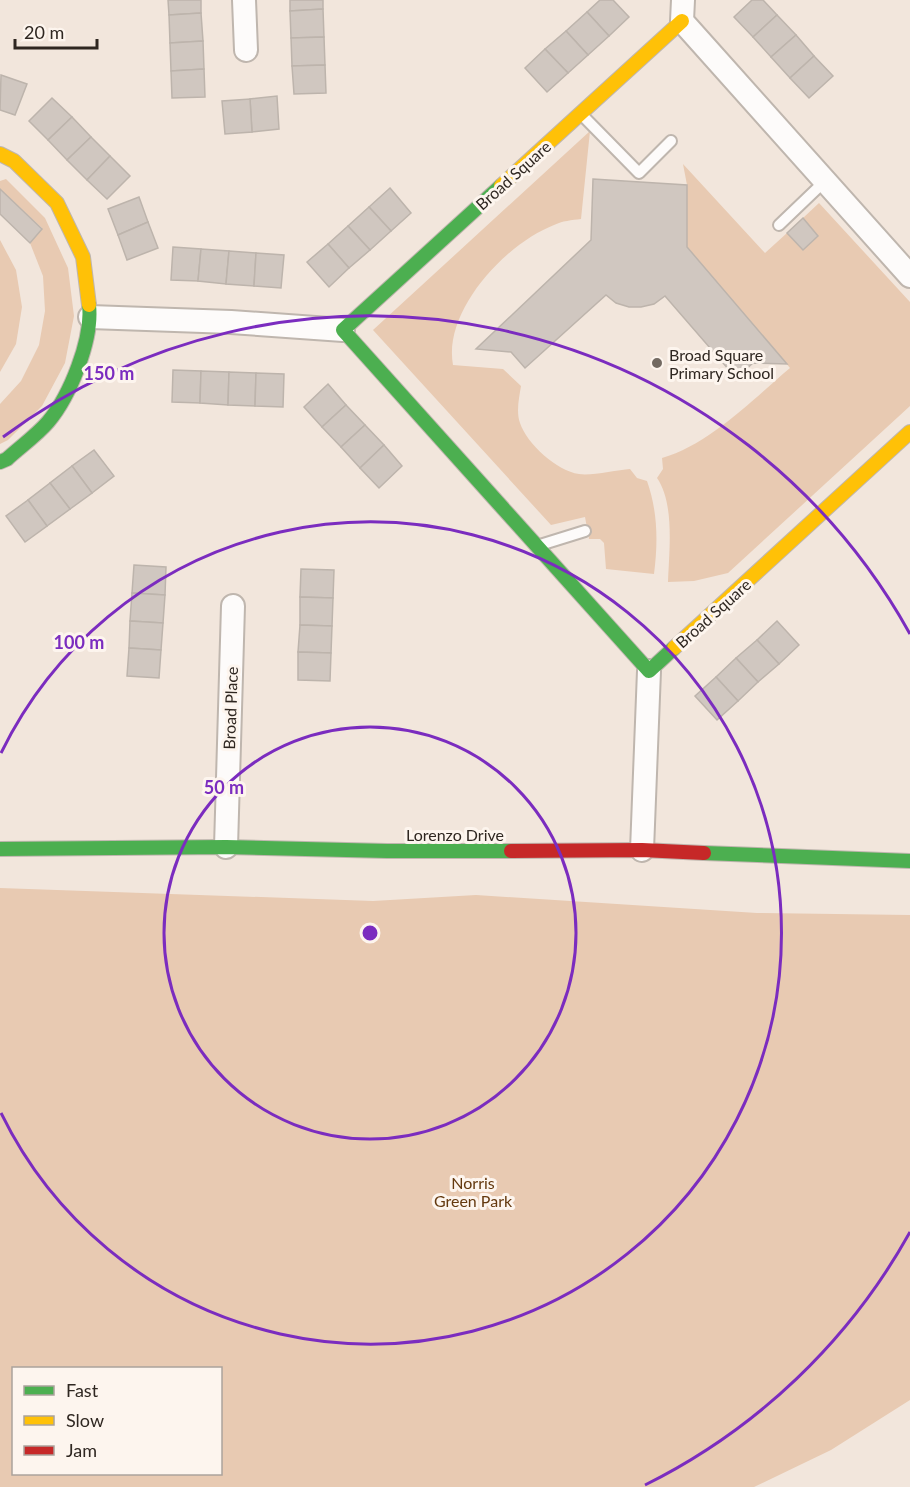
<svg xmlns="http://www.w3.org/2000/svg" width="910" height="1487" font-family="Lato,sans-serif">
  <style>
    .green { fill: #e8cab2; fill-rule: evenodd }
    .building { fill: #d0c7c0; stroke: #bdb4ac; stroke-width: 1.5 }
    .lines { fill: none; stroke-linecap: round; stroke-linejoin: round }
    .lane-casing { stroke: #bfb6ae; stroke-width: 14 }
    .street-casing { stroke: #bfb6ae; stroke-width: 26 }
    .fast-casing { stroke: #bfb6ae; stroke-width: 16 }
    .slow-casing { stroke: #bfb6ae; stroke-width: 16 }
    .jam-casing { stroke: #bfb6ae; stroke-width: 16 }
    .lane { stroke: #fdfbfa; stroke-width: 10 }
    .street { stroke: #fdfbfa; stroke-width: 22 }
    .fast { stroke: #4caf50; stroke-width: 14 }
    .slow { stroke: #ffc107; stroke-width: 14 }
    .jam { stroke: #c62828; stroke-width: 14 }
    .ring { fill: none; stroke: #7b2cbf; stroke-width: 3 }
    .poi-dot { fill: #736a62; stroke: #fdf5ee; stroke-width: 2 }
    .labels { text-anchor: middle; dominant-baseline: central; stroke-width: 6; stroke-linejoin: round; paint-order: stroke }
    .street-label { font-size: 16px; fill: #2f2721; stroke: #fdf5ee }
    .poi-label { font-size: 16px; fill: #2f2721; stroke: #fdf5ee; text-anchor: start }
    .park-label { font-size: 16px; fill: #64390e; stroke: #fdf5ee }
    .centre { fill: #7b2cbf; stroke: #fdf5ee; stroke-width: 3 }
    .ring-label { font-size: 18px; text-anchor: middle; font-weight: bold; fill: #7b2cbf; stroke: #fdf5ee; stroke-width: 6; stroke-linejoin: round; paint-order: stroke }
  </style>
  <rect width="100%" height="100%" fill="#f2e6dc"/>
  <g class="green">
    <path d="M590,131L581,219C572,220 562,221 554,225C505,244 443,311 453,365L503,369L521,386C519,398 516,412 520,423C527,444 557,471 579,474C591,476 617,470 630,469L637,478L647,481C658,512 658,543 654,574L606,569L604,543L600,539H589L585,517L551,525L373,330Z"/>
    <path d="M683,164L765,253L787,233L803,250L818,236L803,218L819,203L910,302V406L728,573L694,581L668,582C669,552 675,504 657,478L663,469L662,458C710,444 752,400 790,368L687,247V185Z"/>
    <path d="M6,179L45,218L68,268L74,316L65,363L42,406L8,440L0,444V404L21,381L39,345L45,311L43,276L30,243L42,228L0,189V181Z"/>
    <path d="M0,240L16,270L22,307L16,344L0,372Z"/>
    <path d="M0,888L373,901L476,895L757,913L910,915V1400L831,1450L754,1487H0ZM14,1368H220V1474H14Z"/>
  </g>
  <g class="building">
    <path d="M168,0H201V13L169,15Z"/>
    <path d="M290,0H323V9L290,11Z"/>
    <path d="M600,0H613L629,17L609,36L587,12Z"/>
    <path d="M752,0H763L777,15L753,37L734,17Z"/>
    <path d="M323,9L324,37L291,38L290,11Z"/>
    <path d="M587,12L609,36L588,55L566,31Z"/>
    <path d="M201,13L203,41L170,43L169,15Z"/>
    <path d="M777,15L796,35L771,57L753,37Z"/>
    <path d="M566,31L588,55L568,73L545,49Z"/>
    <path d="M796,35L814,56L790,78L771,57Z"/>
    <path d="M324,37L325,65L292,66L291,38Z"/>
    <path d="M203,41L204,69L171,71L170,43Z"/>
    <path d="M545,49L568,73L547,92L525,68Z"/>
    <path d="M814,56L833,76L809,98L790,78Z"/>
    <path d="M325,65L326,93L294,94L292,66Z"/>
    <path d="M204,69L205,97L172,98L171,71Z"/>
    <path d="M1,75L27,84L15,115L0,110Z"/>
    <path d="M277,96L279,129L252,132L250,99Z"/>
    <path d="M52,98L72,117L48,140L29,121Z"/>
    <path d="M250,99L252,132L225,134L222,101Z"/>
    <path d="M72,117L91,137L67,160L48,140Z"/>
    <path d="M91,137L110,156L87,180L67,160Z"/>
    <path d="M110,156L130,176L107,199L87,180Z"/>
    <path d="M593,179L687,185V247L787,364L753,363L736,378L665,296L654,304L641,307H629L616,303L606,295L525,368L511,352L476,349L591,240Z"/>
    <path d="M390,188L411,213L391,231L369,207Z"/>
    <path d="M0,189L42,229L30,243L0,214Z"/>
    <path d="M139,197L148,222L118,235L108,209Z"/>
    <path d="M369,207L391,231L370,250L348,226Z"/>
    <path d="M803,218L818,236L803,250L787,233Z"/>
    <path d="M148,222L158,248L127,260L118,235Z"/>
    <path d="M348,226L370,250L349,268L328,244Z"/>
    <path d="M328,244L349,268L329,287L307,262Z"/>
    <path d="M173,247L201,249L198,281L171,280Z"/>
    <path d="M201,249L229,251L226,284L198,281Z"/>
    <path d="M229,251L256,253L254,286L226,284Z"/>
    <path d="M256,253L284,255L281,288L254,286Z"/>
    <path d="M173,370L201,371L200,403L172,402Z"/>
    <path d="M201,371L229,372L228,405L200,403Z"/>
    <path d="M229,372L256,373L255,406L228,405Z"/>
    <path d="M256,373L284,374L283,407L255,406Z"/>
    <path d="M328,384L346,405L322,427L304,407Z"/>
    <path d="M346,405L365,425L341,447L322,427Z"/>
    <path d="M365,425L384,445L360,468L341,447Z"/>
    <path d="M384,445L402,466L379,488L360,468Z"/>
    <path d="M94,450L114,476L92,493L72,466Z"/>
    <path d="M72,466L92,493L70,509L50,483Z"/>
    <path d="M50,483L70,509L47,526L28,500Z"/>
    <path d="M28,500L47,526L25,542L6,516Z"/>
    <path d="M134,565L166,567L165,595L132,593Z"/>
    <path d="M301,569L334,570L333,598L300,597Z"/>
    <path d="M132,593L165,595L163,623L130,621Z"/>
    <path d="M300,597L333,598L332,626L300,625Z"/>
    <path d="M130,621L163,623L161,650L129,648Z"/>
    <path d="M777,621L799,645L779,664L757,640Z"/>
    <path d="M300,625L332,626L331,653L298,652Z"/>
    <path d="M757,640L779,664L758,682L736,658Z"/>
    <path d="M129,648L161,650L159,678L127,676Z"/>
    <path d="M298,652L331,653L330,681L298,680Z"/>
    <path d="M736,658L758,682L738,701L716,677Z"/>
    <path d="M716,677L738,701L717,720L695,696Z"/>
  </g>
  <g class="lines">
    <g class="lane-casing">
      <g id="lane">
        <path d="M583,116L639,173L671,141"/>
        <path d="M779,225L825,181"/>
        <path d="M540,545L585,531"/>
      </g>
    </g>
    <g class="street-casing">
      <g id="street">
        <path d="M244,0L246,50"/>
        <path d="M683,0L682,21L910,276"/>
        <path d="M90,317L231,322L343,330"/>
        <path d="M226,847L233,606"/>
        <path d="M642,850L649,671"/>
      </g>
    </g>
    <g class="fast-casing">
      <g id="fast">
        <path d="M501,186L343,330L649,671L674,648"/>
        <path d="M0,462L7,459C20,447 37,435 48,422C70,396 93,339 89,305"/>
        <path d="M0,849L226,847L387,851H511"/>
        <path d="M704,853L910,861"/>
      </g>
    </g>
    <g class="slow-casing">
      <g id="slow">
        <path d="M0,154L14,161L57,203L83,257L89,305"/>
        <path d="M501,186L682,21"/>
        <path d="M674,648L910,432"/>
      </g>
    </g>
    <g class="jam-casing">
      <path id="jam" d="M511,851L642,850L704,853"/>
    </g>
    <use href="#lane" class="lane"/>
    <use href="#street" class="street"/>
    <use href="#fast" class="fast"/>
    <use href="#slow" class="slow"/>
    <use href="#jam" class="jam"/>
  </g>
  <g class="ring">
    <circle cx="370" cy="933" r="206"/>
    <path d="M1 753A411 411 0 1 1 1 1113"/>
    <path d="M910 1232A617 617 0 0 1 645 1485M3 437A617 617 0 0 1 910 634"/>
  </g>
  <circle class="poi-dot" cx="657" cy="363" r="6"/>
  <g class="labels">
    <g class="street-label">
      <text transform="translate(513 175) rotate(-42)">Broad Square</text>
      <text transform="translate(713 613) rotate(-42)">Broad Square</text>
      <text transform="translate(230 708) rotate(-88)">Broad Place</text>
      <text x="455" y="834">Lorenzo Drive</text>
    </g>
    <g class="poi-label">
      <text x="669" y="354">Broad Square<tspan x="669" dy="18">Primary School</tspan></text>
    </g>
    <g class="park-label">
      <text x="473" y="1182">Norris<tspan x="473" dy="18">Green Park</tspan></text>
    </g>
  </g>
  <circle cx="370" cy="933" r="9" class="centre"/>
  <g class="ring-label">
    <text x="109" y="380">150 m</text>
    <text x="79" y="649">100 m</text>
    <text x="224" y="794">50 m</text>
  </g>
  <rect x="12" y="1367" width="210" height="108" fill="#fdf5ee" stroke="#aba39c" stroke-width="1.5"/>
  <rect x="24" y="1386" width="30" height="9" fill="#4caf50" stroke="#aba39c" stroke-width="1.5"/>
  <text x="66" y="1397" font-size="18" fill="#2f2721">Fast</text>
  <rect x="24" y="1416" width="30" height="9" fill="#ffc107" stroke="#aba39c" stroke-width="1.5"/>
  <text x="66" y="1427" font-size="18" fill="#2f2721">Slow</text>
  <rect x="24" y="1446" width="30" height="9" fill="#c62828" stroke="#aba39c" stroke-width="1.5"/>
  <text x="66" y="1457" font-size="18" fill="#2f2721">Jam</text>
  <path d="M15 39v9h82v-9" fill="none" stroke="#2f2721" stroke-width="3"/>
  <text x="24" y="39" font-size="18" fill="#2f2721" stroke="#fdf5ee" stroke-width="4.5" paint-order="stroke">20 m</text>
</svg>
